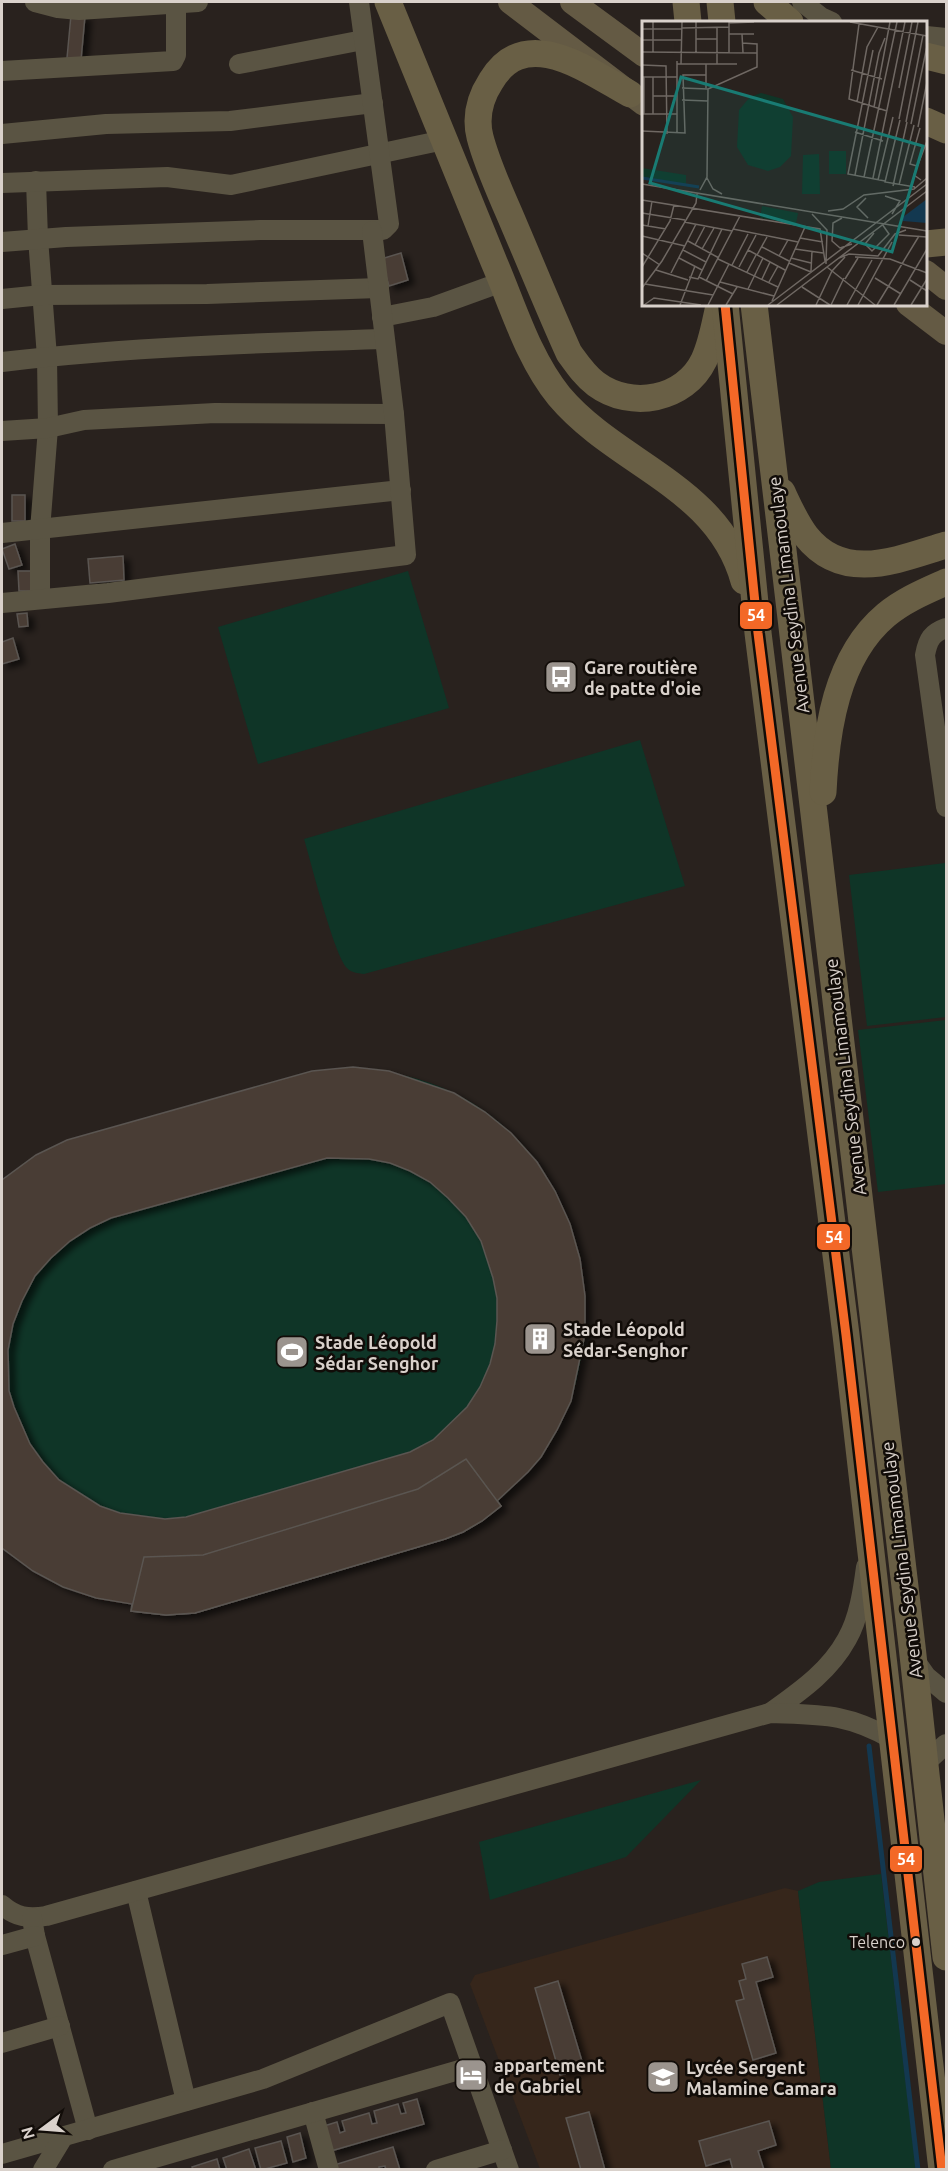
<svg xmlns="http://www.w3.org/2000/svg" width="948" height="2171" font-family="Ubuntu,sans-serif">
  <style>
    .built { fill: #36261b }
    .green { fill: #0f3527 }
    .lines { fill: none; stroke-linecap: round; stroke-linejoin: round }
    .stream { stroke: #133850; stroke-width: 5 }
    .building { fill: #4a3d34; stroke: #5a5551; stroke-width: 1.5; fill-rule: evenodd; filter: url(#shadow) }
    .minor { stroke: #5a5443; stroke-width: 20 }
    .major { stroke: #645a44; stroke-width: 24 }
    .highway { stroke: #695f45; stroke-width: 27 }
    .bus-1-casing { stroke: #110c08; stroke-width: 14 }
    .bus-1 { stroke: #f36827; stroke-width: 9 }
    .bus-dot { fill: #d9d1cb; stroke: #110c08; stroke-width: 2 }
    .labels { text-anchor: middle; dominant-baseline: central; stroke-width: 5; stroke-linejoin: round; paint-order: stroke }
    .bus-label { font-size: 16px; fill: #d9d1cb; stroke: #110c08; text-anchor: end }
    .street-label { font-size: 18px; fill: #d9d1cb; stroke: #110c08 }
    .poi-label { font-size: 18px; font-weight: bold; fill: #d9d1cb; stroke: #110c08; text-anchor: start }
    .inset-river { fill: none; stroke: #133850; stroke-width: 3 }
    .inset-road { fill: none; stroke: #6f6863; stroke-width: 1.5 }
    .view { fill: #197b73; fill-opacity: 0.15; stroke: #197b73; stroke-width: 3 }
    .inset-edge { fill: none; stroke: #d9d1cb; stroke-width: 3 }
    .line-badge { stroke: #110c08; stroke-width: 2 }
    .badge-label { font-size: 16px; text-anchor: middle; font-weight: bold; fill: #fff }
  </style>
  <defs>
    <filter id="shadow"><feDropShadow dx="6" dy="4" stdDeviation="3" flood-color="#0009"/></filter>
  </defs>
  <rect width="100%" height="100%" fill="#29221e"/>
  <path class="built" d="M785,1888L798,1891L831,2169H540L470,1984L475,1975Z"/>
  <g class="green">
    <path d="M408,571L449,708L258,764L218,627Z"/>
    <path d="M640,740L685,886L364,974C357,973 352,973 347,968C334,955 311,862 304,839Z"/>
    <path d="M945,863L946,1017L867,1026L849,875Z"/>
    <path d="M946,1020V1184L878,1192L858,1030Z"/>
    <path d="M353,1067C387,1071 422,1077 454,1093C552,1141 600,1255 581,1360C578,1374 575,1390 570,1403C552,1446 531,1469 498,1501L501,1506C483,1520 466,1531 445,1539L195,1613L166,1615L131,1611L132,1604C74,1594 49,1583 2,1548V1180L36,1155L67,1140L312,1071Z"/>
    <path d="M701,1780L626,1857L490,1900L479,1842Z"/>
    <path d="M881,1874L916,2169H831L798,1891L819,1882Z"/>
  </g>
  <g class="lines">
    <path class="stream" d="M869,1746L918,2170"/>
  </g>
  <g class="building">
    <path d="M71,15L85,16L81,60L67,58Z"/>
    <path d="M401,253L408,280L389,286L381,259Z"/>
    <rect x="12" y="495" width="13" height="26"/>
    <path d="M15,544L22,565L9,569L2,549Z"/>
    <path d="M123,556L124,580L90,583L88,559Z"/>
    <path d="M18,571H31V591H19Z"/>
    <path d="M27,613L28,626L19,627L17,614Z"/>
    <path d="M13,638L19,659L2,664V642Z"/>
    <path d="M353,1067L389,1071L454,1093L485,1112L511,1133L537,1162L555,1191L570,1224L580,1259L585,1296V1334L571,1401L557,1430L541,1457L528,1472L497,1501L501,1506L482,1521L463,1532L445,1539L195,1613L166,1615L131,1611L132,1604L96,1598L63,1587L33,1571L2,1548V1180L36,1155L67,1140L312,1071ZM327,1158L369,1159L390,1163L410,1171L430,1182L448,1198L466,1217L481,1241L493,1278L497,1298V1321L495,1344L490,1364L480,1387L467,1407L433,1440L410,1452L186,1517L165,1519L120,1513L100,1506L59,1480L43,1462L30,1444L14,1407L9,1391L8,1350L13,1324L22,1301L35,1276L51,1258L70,1241L90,1228L111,1218Z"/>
    <path d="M466,1459L501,1506L482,1521L463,1532L445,1539L195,1613L166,1615L131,1611L144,1557L203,1555L418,1489Z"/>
    <path d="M767,1957L773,1977L756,1982L776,2053L753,2060L736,2001L744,1999L739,1981L746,1979L742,1964Z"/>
    <path d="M558,1981L584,2068L560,2075L535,1988Z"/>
    <path d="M417,2099L424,2124L331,2151L324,2126L337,2122L340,2133L345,2131L342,2121L369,2113L372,2124L377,2123L374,2111L398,2104L401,2114L406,2113L403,2103Z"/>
    <path d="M589,2112L605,2170H581L566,2118Z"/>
    <path d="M769,2121L776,2145L758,2151L764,2170H733L730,2159L706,2166L699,2141Z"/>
    <path d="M300,2133L306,2158L293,2162L287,2137Z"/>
    <path d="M281,2141L287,2163L261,2170L255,2148Z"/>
    <path d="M393,2147L400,2170H386L385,2166L379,2167V2170H332L331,2166Z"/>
    <path d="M249,2149L256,2170H227L223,2158Z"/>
    <path d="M217,2159L220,2170H193L192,2167Z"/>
  </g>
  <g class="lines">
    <g class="minor">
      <path d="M35,2L58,8L79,10L198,2"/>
      <path d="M802,2L821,17L832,22"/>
      <path d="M926,36L946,38"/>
      <path d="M239,64L363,40"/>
      <path d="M2,71L173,61L176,55V2"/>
      <path d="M2,134L106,124L230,121L373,103"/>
      <path d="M36,181L38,238L47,357L48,428L40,530V599"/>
      <path d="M2,183L167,177L231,185L444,140"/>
      <path d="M2,242L66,237L260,230H383L389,224L359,2"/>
      <path d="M2,299L42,295L207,294L379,288"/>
      <path d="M382,317L433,307L502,282"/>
      <path d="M2,362C128,347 256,343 384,339"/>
      <path d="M2,431L48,428L84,420L215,413L394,414"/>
      <path d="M2,533L401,490"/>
      <path d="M2,603L108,593L406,555L394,414L372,231"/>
      <path d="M946,628C932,633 928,639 925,655L946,807"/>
      <path d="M914,1659L926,1676L946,1693"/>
      <path d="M770,1713C799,1692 829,1672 847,1639C859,1618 863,1590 866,1567"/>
      <path d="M924,1764L946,1744"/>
      <path d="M136,1891L186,2101"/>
      <path d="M2,1905C16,1917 28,1919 46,1916L770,1713C821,1715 846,1713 892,1739"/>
      <path d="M32,1918L35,1936L88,2130"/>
      <path d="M2,1945L35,1936"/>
      <path d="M2,2043L60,2026"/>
      <path d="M313,2112L329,2170"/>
      <path d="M2,2154L263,2079L450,2003L509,2170"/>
      <path d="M43,2170L63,2137"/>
      <path d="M113,2170L473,2066"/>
      <path d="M436,2170L502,2150"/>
    </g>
    <g class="major">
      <path d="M510,2L644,104"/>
      <path d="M572,2L644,55"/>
      <path d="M926,272L946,288"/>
      <path d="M908,304L946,333"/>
    </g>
    <g class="highway">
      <path d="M388,2C423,88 458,175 494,262C513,306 528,358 559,396C617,465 718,486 744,581"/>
      <path d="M686,2L688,22"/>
      <path d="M720,2L722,22"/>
      <path d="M767,2L790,22"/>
      <path d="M926,56L946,61"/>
      <path d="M630,94C588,71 526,23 491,81C480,98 475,117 480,137C488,168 503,198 515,227C533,269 550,311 569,353C577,364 585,376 596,384C631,410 685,400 704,360C712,343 715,323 719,306"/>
      <path d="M926,121L946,130"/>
      <path d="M926,244L946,242"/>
      <path d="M725,304L758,633L846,1335L942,2170"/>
      <path d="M754,304L912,1646L946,1957"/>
      <path d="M782,492C789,507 796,523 806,536C844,584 899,559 946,545"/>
      <path d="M823,792C826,731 836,657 886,615C904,600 926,591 946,582"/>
    </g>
    <g class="bus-1-casing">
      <path id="bus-1" d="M725,304L758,633L846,1335L942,2170"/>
    </g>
    <use href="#bus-1" class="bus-1"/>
  </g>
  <defs>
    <g id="bus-square" transform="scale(1.725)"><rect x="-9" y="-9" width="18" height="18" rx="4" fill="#9b948e" stroke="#110c08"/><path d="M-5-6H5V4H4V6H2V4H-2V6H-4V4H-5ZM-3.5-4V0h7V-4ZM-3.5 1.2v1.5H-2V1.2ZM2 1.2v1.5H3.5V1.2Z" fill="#fff"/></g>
    <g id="building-square" transform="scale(1.725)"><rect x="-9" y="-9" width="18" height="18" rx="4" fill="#9b948e" stroke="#110c08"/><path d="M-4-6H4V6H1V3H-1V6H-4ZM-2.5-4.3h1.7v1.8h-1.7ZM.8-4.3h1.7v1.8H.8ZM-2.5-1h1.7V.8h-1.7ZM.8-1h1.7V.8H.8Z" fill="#fff"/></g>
    <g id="stadium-square" transform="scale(1.725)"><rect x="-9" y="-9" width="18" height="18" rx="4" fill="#9b948e" stroke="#110c08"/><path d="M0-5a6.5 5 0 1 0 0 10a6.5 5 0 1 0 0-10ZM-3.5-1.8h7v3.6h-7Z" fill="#fff"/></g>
    <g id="hotel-square" transform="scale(1.725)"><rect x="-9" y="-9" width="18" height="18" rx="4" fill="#9b948e" stroke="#110c08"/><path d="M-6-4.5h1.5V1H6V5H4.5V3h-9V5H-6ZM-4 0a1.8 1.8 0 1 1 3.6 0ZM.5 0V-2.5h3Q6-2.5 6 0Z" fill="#fff"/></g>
    <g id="school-square" transform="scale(1.725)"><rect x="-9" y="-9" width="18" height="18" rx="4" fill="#9b948e" stroke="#110c08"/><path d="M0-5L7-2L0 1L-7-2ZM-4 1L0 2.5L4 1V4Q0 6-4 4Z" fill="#fff"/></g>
  </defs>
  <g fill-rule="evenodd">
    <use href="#bus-square" x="561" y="677"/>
    <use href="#building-square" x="540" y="1339"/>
    <use href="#stadium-square" x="292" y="1352"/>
    <use href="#hotel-square" x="471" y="2075"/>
    <use href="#school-square" x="663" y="2077"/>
  </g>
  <circle class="bus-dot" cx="916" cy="1942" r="5"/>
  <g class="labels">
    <g class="bus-label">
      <text x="905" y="1942">Telenco</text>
    </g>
    <g class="street-label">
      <text transform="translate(788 595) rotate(-97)">Avenue Seydina Limamoulaye</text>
      <text transform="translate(845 1077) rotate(-97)">Avenue Seydina Limamoulaye</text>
      <text transform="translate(901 1560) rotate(-97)">Avenue Seydina Limamoulaye</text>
    </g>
    <g class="poi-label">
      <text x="584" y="667">Gare routière<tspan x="584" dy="21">de patte d'oie</tspan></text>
      <text x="563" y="1329">Stade Léopold<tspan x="563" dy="21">Sédar-Senghor</tspan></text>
      <text x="315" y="1342">Stade Léopold<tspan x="315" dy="21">Sédar Senghor</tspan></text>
      <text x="494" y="2065">appartement<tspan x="494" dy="21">de Gabriel</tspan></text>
      <text x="686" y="2067">Lycée Sergent<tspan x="686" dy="21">Malamine Camara</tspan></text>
    </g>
  </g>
  <g transform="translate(642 21)">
    <rect width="285" height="285" fill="#29221e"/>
    <path d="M119,72L141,78L151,96L149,135L138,146L126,150L106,144L95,126L97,89L108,76ZM187,130H204V153H187ZM177,133L178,173H160L161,134ZM0,147L44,154V164L0,157ZM120,185L156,192L154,203L118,197Z" fill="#0f3527"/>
    <path d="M285,178V202L261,200V196Z" fill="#133850"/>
    <path class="inset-river" d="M0,157L57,166"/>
    <path class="inset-road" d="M87,1V32M208,1L285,15M87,2L112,1M217,3L207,78L245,90M75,6V43M40,7L87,6M0,8H40M87,13H112M100,13L101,32M54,18H75M0,19H39M231,29L206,153L243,160M0,31L115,32M11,31V1M54,31V1M35,40V112M35,43H95M39,43L40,1M64,43V67M0,44L24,45L25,113M209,49L240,58M1,56H35M2,56V93M11,56V93M40,67L66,68M257,67L270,1M11,75H35M40,79L66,80M215,81L225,26L236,6M232,86L248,1M0,93H35M257,98L276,1M258,99L243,161L273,166M264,101L281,14M269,103L285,25M276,106L285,61M0,110L43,112L41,54H64M213,111L241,120M275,145L268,143L278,107M213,154L237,32L243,17M222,156L255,1M65,157L71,168L80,173M231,157L263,1M236,159L251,96M279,159L272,154L285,120M0,163L285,210M257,164L272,104M251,165L265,101M58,169L65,156L66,68L115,46V23L100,22M243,175L258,180L250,193M224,177L215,186L226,197M0,179L178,208L183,240M186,190L201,188L222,174L272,168L285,157M0,192L43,199M170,193L185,209L184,243M200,197L191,202L190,220L198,227L210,223M42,201L90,210M0,204L24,208M6,205L10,180M91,208L156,221M232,212L223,223L230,230L247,213L240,203M257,214L285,216M0,215L43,225M158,217L181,221M46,220L77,237M53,224L63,205M120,226L147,240M60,228L72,207M153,228L181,232M41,229L64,241M106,229L143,249M0,232L18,244M115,234L125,216M137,235L146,219M213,236L248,238L285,252M37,237L60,249M149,237L169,242M197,237L207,233L236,235L253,213L264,209M76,238L136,266M147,242L169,251M90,244L106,213M0,246L28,200L32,184M97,246L114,214M185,246L233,284M14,249L46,259M169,250L170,230M105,251L114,234M29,252L54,203M47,256L56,258L80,208M57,256L91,273M233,257L259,273M120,258L128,241M203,258L216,237M268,259L285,270M64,260L98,195M78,261L132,275M127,261L136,245M3,263L71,274M160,266L188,284M0,267L20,240L54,182L55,173M106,268L121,237M130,280L163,206M2,284L12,277L59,284M38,284L53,245M66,284L87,243M84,284L95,266M126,284L285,163M135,284L285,170M174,284L190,250L203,236M189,284L202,257M205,284L230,239M216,284L250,221M235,284L277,215M252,284L285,228M269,284L285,258"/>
    <path class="view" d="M39,56L281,125L250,231L8,162Z"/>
    <rect width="285" height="285" class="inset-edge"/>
  </g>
  <g class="line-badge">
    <rect x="739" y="601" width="34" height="29" rx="6" fill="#f36827"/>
    <rect x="816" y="1223" width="35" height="28" rx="6" fill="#f36827"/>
    <rect x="889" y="1845" width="34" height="28" rx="6" fill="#f36827"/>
  </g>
  <g class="badge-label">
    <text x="756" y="621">54</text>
    <text x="834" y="1243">54</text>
    <text x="906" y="1865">54</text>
  </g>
  <rect width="948" height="2171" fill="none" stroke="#d9d1cb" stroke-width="6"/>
  <g transform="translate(42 2129) rotate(254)" stroke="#110c08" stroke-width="4.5" paint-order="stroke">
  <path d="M0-4.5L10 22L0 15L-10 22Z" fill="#d9d1cb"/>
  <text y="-9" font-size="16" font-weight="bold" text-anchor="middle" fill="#d9d1cb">N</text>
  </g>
</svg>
